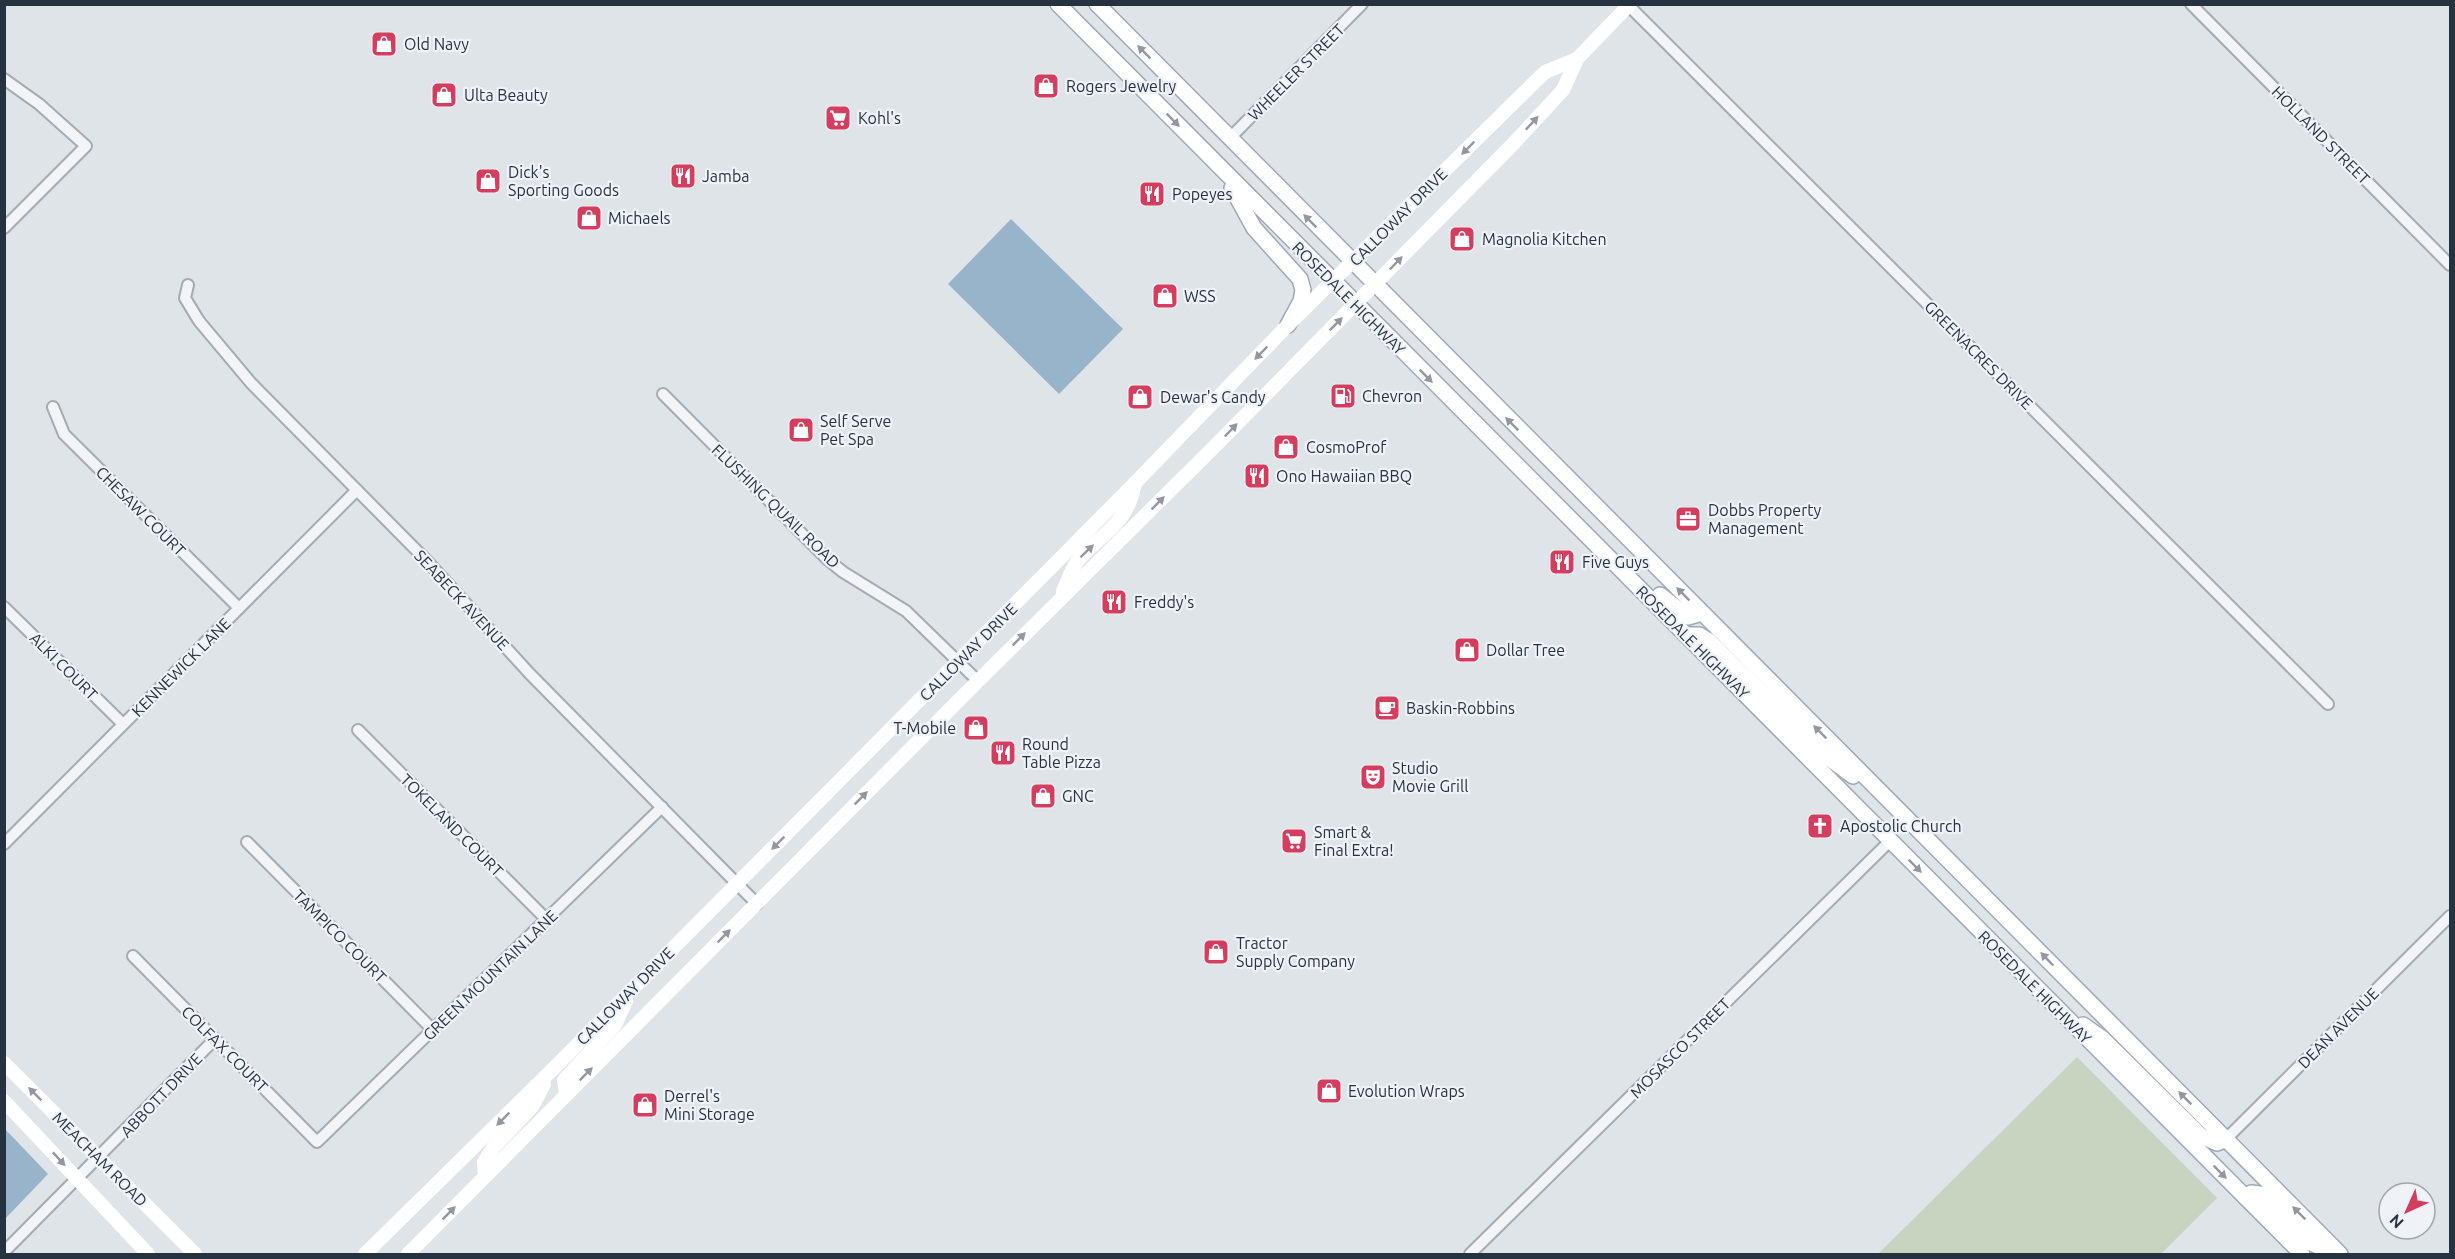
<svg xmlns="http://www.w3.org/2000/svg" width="2455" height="1259" font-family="Ubuntu,sans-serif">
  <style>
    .green { fill: #c6d4c0 }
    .water { fill: #98b4cb }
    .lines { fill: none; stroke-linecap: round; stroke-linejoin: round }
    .street-casing { stroke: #a4abb3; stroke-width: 14 }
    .primary-casing { stroke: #9ea9b6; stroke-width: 18 }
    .street { stroke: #f2f4f7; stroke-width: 10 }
    .secondary { stroke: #fff; stroke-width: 14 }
    .primary { stroke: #fff; stroke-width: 15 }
    .oneway { fill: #9398a0 }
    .labels { text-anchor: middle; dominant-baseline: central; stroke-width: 4.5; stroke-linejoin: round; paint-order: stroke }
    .poi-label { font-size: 16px; fill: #273241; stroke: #eff3f7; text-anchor: start }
    .street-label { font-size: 16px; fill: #273241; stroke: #eff3f7 }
  </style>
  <rect width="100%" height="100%" fill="#dfe4e9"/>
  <path class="green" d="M2077,1057L2217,1198L2161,1254H1878Z"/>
  <g class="water">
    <path d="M1011,219L1123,329L1059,394L948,284Z"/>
    <path d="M5,1129L48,1174L5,1219H4Z"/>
  </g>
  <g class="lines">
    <g class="street-casing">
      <g id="street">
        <path d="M2191,4L2450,265"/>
        <path d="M1629,6L2328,704"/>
        <path d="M4,79L39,104L86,146L4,228"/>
        <path d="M1229,139L1362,4"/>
        <path d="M188,285L185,298L199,321L251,383L429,563L530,674L757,904"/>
        <path d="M663,394L827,559L843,572L906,611L978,681"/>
        <path d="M53,407L64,434L239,608"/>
        <path d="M4,607L123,724"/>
        <path d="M358,730L546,919"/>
        <path d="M247,842L433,1030"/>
        <path d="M4,844L357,490"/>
        <path d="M133,956L317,1142L662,807"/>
        <path d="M2226,1139L2450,916"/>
        <path d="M4,1252L215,1039"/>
        <path d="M1470,1254L1890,841"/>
      </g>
    </g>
    <g class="primary-casing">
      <g id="primary">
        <path d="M1058,4L2302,1254"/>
        <path d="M1097,4L2340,1254"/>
        <path d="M1232,188L1254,228L1300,279L1303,290L1301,301L1288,325"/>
        <path d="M1660,595L1688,617L1702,613"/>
        <path d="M1686,635H1699L1709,641L1822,753L1853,776"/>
        <path d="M2083,1025L2103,1039L2201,1136L2217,1143L2226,1139"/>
        <path d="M2245,1197L2251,1193L2260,1194L2309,1242L2333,1253"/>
      </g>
    </g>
    <use href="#street" class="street"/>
    <g class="secondary">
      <path d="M1063,591C1068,581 1072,566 1080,558C1106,530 1128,523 1135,483"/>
      <path d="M4,1063L195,1254"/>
      <path d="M566,1094L564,1080L615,1025L626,1001"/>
      <path d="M4,1101L148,1254"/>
      <path d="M485,1176L484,1162L493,1148L532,1107L544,1084"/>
      <path d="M365,1254L550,1072L1135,483L1288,325L1487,129L1545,72L1577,59"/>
      <path d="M408,1254L978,681L1211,450L1513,144L1563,90L1577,59L1630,4"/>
    </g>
    <use href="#primary" class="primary"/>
  </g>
  <defs><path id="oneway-solid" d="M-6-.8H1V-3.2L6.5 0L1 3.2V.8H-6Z" transform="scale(1.5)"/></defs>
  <g class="oneway">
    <use href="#oneway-solid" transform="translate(1144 52) rotate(-135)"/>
    <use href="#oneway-solid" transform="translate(1173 120) rotate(45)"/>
    <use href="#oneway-solid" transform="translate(1532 123) rotate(-47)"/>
    <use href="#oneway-solid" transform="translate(1468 148) rotate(135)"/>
    <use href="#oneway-solid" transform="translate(1310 221) rotate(-135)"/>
    <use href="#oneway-solid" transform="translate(1396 263) rotate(-46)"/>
    <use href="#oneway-solid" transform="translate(1336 324) rotate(-45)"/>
    <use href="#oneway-solid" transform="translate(1261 353) rotate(134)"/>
    <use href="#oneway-solid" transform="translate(1426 376) rotate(45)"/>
    <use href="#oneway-solid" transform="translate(1512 424) rotate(-135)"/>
    <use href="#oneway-solid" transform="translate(1231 430) rotate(-46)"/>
    <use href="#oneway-solid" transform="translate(1158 503) rotate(-45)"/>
    <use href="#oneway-solid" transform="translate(1087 551) rotate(-44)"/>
    <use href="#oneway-solid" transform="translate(1683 594) rotate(-135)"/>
    <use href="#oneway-solid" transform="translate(1019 639) rotate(-45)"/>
    <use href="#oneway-solid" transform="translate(1820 732) rotate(-135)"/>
    <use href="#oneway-solid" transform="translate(861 798) rotate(-45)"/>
    <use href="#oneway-solid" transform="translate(778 843) rotate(135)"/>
    <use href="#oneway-solid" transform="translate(1915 866) rotate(45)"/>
    <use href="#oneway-solid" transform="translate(724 936) rotate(-45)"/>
    <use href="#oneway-solid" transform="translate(2047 959) rotate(-134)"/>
    <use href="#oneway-solid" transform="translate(586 1074) rotate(-45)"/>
    <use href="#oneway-solid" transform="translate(35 1094) rotate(-135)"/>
    <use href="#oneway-solid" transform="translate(2185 1098) rotate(-135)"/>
    <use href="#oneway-solid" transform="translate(503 1119) rotate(135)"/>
    <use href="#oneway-solid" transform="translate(59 1159) rotate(47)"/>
    <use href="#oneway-solid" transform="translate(2220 1172) rotate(45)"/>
    <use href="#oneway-solid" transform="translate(449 1213) rotate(-45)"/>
    <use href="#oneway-solid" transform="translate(2299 1213) rotate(-135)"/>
  </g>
  <defs>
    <g id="shop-square" transform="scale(1.35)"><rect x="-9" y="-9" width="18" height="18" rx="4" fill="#d53d5e" stroke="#eff3f7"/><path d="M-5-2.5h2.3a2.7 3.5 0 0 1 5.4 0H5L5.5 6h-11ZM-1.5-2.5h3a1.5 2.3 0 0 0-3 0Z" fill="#fff"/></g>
    <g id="supermarket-square" transform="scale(1.35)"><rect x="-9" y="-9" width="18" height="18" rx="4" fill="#d53d5e" stroke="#eff3f7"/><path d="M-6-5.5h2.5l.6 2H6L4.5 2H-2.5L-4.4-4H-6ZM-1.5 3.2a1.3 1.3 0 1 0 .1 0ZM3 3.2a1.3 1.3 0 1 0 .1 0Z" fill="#fff"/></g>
    <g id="restaurant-square" transform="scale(1.35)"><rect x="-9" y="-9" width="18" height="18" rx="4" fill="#d53d5e" stroke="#eff3f7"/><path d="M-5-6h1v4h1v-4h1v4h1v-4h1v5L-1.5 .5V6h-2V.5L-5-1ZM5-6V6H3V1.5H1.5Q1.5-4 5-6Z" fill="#fff"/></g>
    <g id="fuel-square" transform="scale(1.35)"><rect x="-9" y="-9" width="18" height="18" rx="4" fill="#d53d5e" stroke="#eff3f7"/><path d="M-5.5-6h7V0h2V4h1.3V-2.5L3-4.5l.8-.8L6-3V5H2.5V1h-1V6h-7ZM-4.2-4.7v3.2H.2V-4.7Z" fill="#fff"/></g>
    <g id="office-square" transform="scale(1.35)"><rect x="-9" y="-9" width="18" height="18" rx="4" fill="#d53d5e" stroke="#eff3f7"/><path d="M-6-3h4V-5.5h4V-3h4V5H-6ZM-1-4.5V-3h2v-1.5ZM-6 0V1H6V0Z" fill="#fff"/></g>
    <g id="cafe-square" transform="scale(1.35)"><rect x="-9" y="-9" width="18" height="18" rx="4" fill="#d53d5e" stroke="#eff3f7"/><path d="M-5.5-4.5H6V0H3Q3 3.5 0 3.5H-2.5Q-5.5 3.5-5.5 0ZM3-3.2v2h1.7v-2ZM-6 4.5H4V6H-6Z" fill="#fff"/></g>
    <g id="theatre-square" transform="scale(1.35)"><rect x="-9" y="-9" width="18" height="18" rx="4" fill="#d53d5e" stroke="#eff3f7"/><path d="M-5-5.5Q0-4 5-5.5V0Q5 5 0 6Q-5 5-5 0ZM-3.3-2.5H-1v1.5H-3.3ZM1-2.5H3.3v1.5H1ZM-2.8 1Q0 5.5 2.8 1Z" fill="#fff"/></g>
    <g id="church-square" transform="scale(1.35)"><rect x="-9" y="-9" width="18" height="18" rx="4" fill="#d53d5e" stroke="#eff3f7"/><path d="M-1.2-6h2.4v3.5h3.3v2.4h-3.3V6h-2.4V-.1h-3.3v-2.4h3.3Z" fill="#fff"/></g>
  </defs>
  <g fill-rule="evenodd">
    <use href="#shop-square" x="384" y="44"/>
    <use href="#shop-square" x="1046" y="86"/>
    <use href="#shop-square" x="444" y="95"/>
    <use href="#supermarket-square" x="838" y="118"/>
    <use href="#restaurant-square" x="683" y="176"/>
    <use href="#shop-square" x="488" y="181"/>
    <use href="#restaurant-square" x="1152" y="194"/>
    <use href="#shop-square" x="589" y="218"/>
    <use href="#shop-square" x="1462" y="239"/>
    <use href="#shop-square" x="1165" y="296"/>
    <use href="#fuel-square" x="1343" y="396"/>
    <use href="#shop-square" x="1140" y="397"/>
    <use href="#shop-square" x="801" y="430"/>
    <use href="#shop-square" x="1286" y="447"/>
    <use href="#restaurant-square" x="1257" y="476"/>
    <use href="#office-square" x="1688" y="519"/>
    <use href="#restaurant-square" x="1562" y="562"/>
    <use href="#restaurant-square" x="1114" y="602"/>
    <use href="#shop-square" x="1467" y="650"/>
    <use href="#cafe-square" x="1387" y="708"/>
    <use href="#shop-square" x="976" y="728"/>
    <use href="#restaurant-square" x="1003" y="753"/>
    <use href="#theatre-square" x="1373" y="777"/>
    <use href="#shop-square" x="1043" y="796"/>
    <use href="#church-square" x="1820" y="826"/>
    <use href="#supermarket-square" x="1294" y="841"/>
    <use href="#shop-square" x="1216" y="952"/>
    <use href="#shop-square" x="1329" y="1091"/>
    <use href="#shop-square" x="645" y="1105"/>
  </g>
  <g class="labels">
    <g class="poi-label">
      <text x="404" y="44">Old Navy</text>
      <text x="1066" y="86">Rogers Jewelry</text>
      <text x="464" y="95">Ulta Beauty</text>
      <text x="858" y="118">Kohl's</text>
      <text x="508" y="172">Dick's<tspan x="508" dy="18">Sporting Goods</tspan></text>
      <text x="702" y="176">Jamba</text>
      <text x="1172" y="194">Popeyes</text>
      <text x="608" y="218">Michaels</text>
      <text x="1482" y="239">Magnolia Kitchen</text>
      <text x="1184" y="296">WSS</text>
      <text x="1362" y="396">Chevron</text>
      <text x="1160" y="397">Dewar's Candy</text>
      <text x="820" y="421">Self Serve<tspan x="820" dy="18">Pet Spa</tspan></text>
      <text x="1306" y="447">CosmoProf</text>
      <text x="1276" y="476">Ono Hawaiian BBQ</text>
      <text x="1708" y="510">Dobbs Property<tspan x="1708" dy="18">Management</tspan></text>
      <text x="1582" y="562">Five Guys</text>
      <text x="1134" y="602">Freddy's</text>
      <text x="1486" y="650">Dollar Tree</text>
      <text x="1406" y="708">Baskin-Robbins</text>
      <text x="956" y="728" text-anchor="end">T-Mobile</text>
      <text x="1022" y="744">Round<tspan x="1022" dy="18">Table Pizza</tspan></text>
      <text x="1392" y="768">Studio<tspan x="1392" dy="18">Movie Grill</tspan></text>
      <text x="1062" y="796">GNC</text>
      <text x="1840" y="826">Apostolic Church</text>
      <text x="1314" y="832">Smart &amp;<tspan x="1314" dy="18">Final Extra!</tspan></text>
      <text x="1236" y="943">Tractor<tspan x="1236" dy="18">Supply Company</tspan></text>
      <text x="1348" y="1091">Evolution Wraps</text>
      <text x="664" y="1096">Derrel's<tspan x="664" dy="18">Mini Storage</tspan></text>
    </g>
    <g class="street-label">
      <text transform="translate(1296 72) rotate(-45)">WHEELER STREET</text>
      <text transform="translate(2321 135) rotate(45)">HOLLAND STREET</text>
      <text transform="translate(1398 217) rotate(-45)">CALLOWAY DRIVE</text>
      <text transform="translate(1349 298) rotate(45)">ROSEDALE HIGHWAY</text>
      <text transform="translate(1979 355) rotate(45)">GREENACRES DRIVE</text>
      <text transform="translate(776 506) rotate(44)">FLUSHING QUAIL ROAD</text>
      <text transform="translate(141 511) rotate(45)">CHESAW COURT</text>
      <text transform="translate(462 600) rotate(47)">SEABECK AVENUE</text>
      <text transform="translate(1693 642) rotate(45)">ROSEDALE HIGHWAY</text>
      <text transform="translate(968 652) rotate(-45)">CALLOWAY DRIVE</text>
      <text transform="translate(64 666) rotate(45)">ALKI COURT</text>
      <text transform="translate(181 667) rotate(-45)">KENNEWICK LANE</text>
      <text transform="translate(452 825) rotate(45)">TOKELAND COURT</text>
      <text transform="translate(340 936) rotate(45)">TAMPICO COURT</text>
      <text transform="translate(490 975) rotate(-44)">GREEN MOUNTAIN LANE</text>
      <text transform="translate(2035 987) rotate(45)">ROSEDALE HIGHWAY</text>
      <text transform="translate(625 996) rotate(-45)">CALLOWAY DRIVE</text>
      <text transform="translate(2338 1028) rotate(-45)">DEAN AVENUE</text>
      <text transform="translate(1680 1048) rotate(-45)">MOSASCO STREET</text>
      <text transform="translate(225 1049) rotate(45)">COLFAX COURT</text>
      <text transform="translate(161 1095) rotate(-46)">ABBOTT DRIVE</text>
      <text transform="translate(100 1159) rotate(45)">MEACHAM ROAD</text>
    </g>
  </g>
  <rect width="2455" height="1259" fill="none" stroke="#273241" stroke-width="12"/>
  <g transform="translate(2407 1211) rotate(225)"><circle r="28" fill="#eff3f7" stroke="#9fa6ae" stroke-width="1.5"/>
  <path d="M0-4.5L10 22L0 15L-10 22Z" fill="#d53d5e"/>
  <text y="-9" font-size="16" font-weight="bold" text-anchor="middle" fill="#273241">N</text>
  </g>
</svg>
